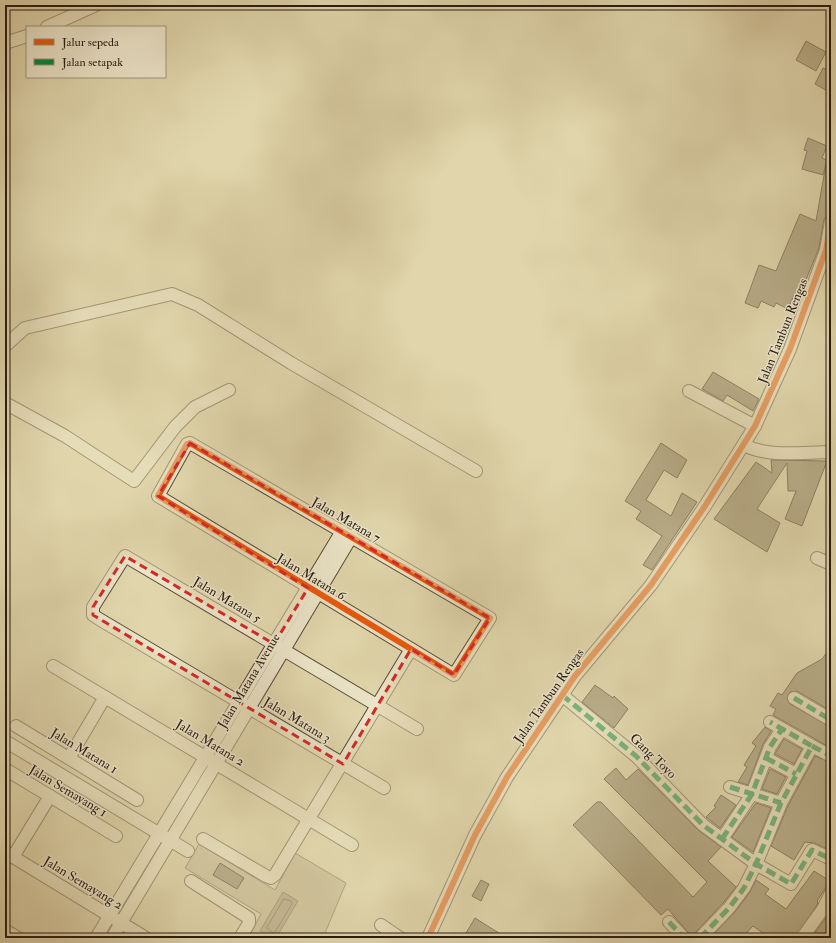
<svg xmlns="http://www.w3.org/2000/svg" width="836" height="943" font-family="'IM FELL Double Pica',serif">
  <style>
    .green { fill: #c1b691; stroke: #756950 }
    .water { fill: #a29676; stroke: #72654d }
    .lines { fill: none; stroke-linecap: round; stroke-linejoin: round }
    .shore { stroke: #665943; stroke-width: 1 }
    .building { fill: #887c61; stroke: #291c10 }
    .minor-casing { stroke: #574a37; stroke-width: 14 }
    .minor { stroke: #ebe4c8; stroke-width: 12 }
    .quiet { stroke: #00873e; stroke-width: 5; stroke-dasharray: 10 5; stroke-linecap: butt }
    .cycleway-casing { stroke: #ebe4c8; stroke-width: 8 }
    .cycleway { stroke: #e8590c; stroke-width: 6 }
    .marked { fill: none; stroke: #d62828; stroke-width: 3; stroke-dasharray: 8 5; stroke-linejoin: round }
    .labels { text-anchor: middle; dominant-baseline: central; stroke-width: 3; stroke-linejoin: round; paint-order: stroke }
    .street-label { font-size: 13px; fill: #291c10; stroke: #ebe4c8 }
  </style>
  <rect width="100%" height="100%" fill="#e0d5ab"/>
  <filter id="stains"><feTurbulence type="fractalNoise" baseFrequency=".005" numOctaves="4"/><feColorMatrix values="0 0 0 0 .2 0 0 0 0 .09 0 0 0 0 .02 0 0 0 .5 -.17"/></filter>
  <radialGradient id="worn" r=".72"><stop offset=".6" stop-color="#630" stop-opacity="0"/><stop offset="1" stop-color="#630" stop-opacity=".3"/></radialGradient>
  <path class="green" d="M199,844L275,890L295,853L346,883L323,938H248L261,914L185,868Z"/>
  <path class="water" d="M283,892L298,901L276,938H273L260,931Z"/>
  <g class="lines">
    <path class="shore" d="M284,899L291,901L292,904L275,932L273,933L267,928Z"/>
  </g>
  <g class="building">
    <path d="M806,41L826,52L816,71L796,60Z"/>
    <path d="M823,68L831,72V93L815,84Z"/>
    <path d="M808,138L827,146L822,158L827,160L826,164H831V203L829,214L824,219L819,248L799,297L794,295L788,309L776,303L774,307L761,301L758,308L745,303L759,265L776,271L800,214L816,221L826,164L823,175L802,169L807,151L804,150Z"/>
    <path d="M713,372L759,399L753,411L727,395L723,401L702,389Z"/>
    <path d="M661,443L687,460L677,478L664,470L646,500L671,516L682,493L697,502L652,570L643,565L662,536L636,519L641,511L625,501Z"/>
    <path d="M771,460L827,461L802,526L785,519L796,491H788L787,463L757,509L780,523L767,552L714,519L756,462L772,473Z"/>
    <path d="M831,647V711L797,691L790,692L787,698L790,704L831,727V748L773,715L776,709L770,706L778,693L782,695L797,673L822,659Z"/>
    <path d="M595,685L613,698L614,696L628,709L614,728L582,702Z"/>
    <path d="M765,727L771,731L763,744L748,785L738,782L747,767L744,765L756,746L752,743Z"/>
    <path d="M784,739L802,749L794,764L775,754Z"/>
    <path d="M815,756L831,763V851L815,843L805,842L794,860L771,846L788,806Z"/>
    <path d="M616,768L626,780L638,769L698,830L721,847L708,861L736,887L723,903L695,933L693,938L668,909L661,915L573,825L597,802H601L693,897L707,882L604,779Z"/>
    <path d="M770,769L786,777L777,794L762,789Z"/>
    <path d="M721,795L736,805L720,828L706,817L716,807L714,806Z"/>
    <path d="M756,803L771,808L753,852L732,837Z"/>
    <path d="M220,863L244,878L237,889L213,875Z"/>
    <path d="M814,871L830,881L817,901L818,902L817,905L795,938H770L753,926L742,938H710L735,912L750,892L756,880L769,889L765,894L786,909Z"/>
    <path d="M481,880L489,884L481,901L472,896Z"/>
    <path d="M831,911V938H811Z"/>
    <path d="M475,918L486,925L507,938H463Z"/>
  </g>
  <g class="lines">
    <g class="minor-casing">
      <g id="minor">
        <path d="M47,27L96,5"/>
        <path d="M5,43L27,36"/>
        <path d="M5,346L25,328L172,294L198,305L291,363L476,471"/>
        <path d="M689,391L755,426"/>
        <path d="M5,403L65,436L134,481L175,427L195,407L229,390"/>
        <path d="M190,443L490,618L454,675L158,496L187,444Z"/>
        <path d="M744,445C769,458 803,452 831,452"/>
        <path d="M817,558L831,564"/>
        <path d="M53,666L352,845"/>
        <path d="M562,695L636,756L703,825L756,864L791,884L812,850L831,859"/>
        <path d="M794,698L831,720"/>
        <path d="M16,726L137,800"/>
        <path d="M5,741L188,851"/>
        <path d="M812,746L831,756"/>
        <path d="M69,758L105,697"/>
        <path d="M766,758L796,774"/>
        <path d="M5,769L116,836"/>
        <path d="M730,787L781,803"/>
        <path d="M384,788L99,619L93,615V607L125,556L417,729"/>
        <path d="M203,839L266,876L271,878L275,875L411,649"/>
        <path d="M722,839L752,794L770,747L782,729"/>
        <path d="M5,852L146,938"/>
        <path d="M13,857L50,796"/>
        <path d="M191,881L249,918V923L240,938"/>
        <path d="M669,922L684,938"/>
        <path d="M381,925L400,938"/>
        <path d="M5,930L18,938"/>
        <path d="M96,938L342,531"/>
        <path d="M112,938L352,536"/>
        <path d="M428,938L475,835L507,777L575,676L651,585L705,506L755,426L790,349L826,250L831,221"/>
        <path d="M700,938L729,908L744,888L756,864L781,803L812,746L770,722"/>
        <path d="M802,938L823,909L831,893"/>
      </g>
    </g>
    <use href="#minor" class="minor"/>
    <g class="quiet">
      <path d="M562,695L636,756L703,825L756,864L791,884L812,850L831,859"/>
      <path d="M794,698L831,720"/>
      <path d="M812,746L831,756"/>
      <path d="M766,758L796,774"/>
      <path d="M730,787L781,803"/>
      <path d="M722,839L752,794L770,747L782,729"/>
      <path d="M669,922L684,938"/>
      <path d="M700,938L729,908L744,888L756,864L781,803L812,746L770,722"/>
    </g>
    <g class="cycleway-casing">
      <g id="cycleway">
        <path d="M190,443L490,618L454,675L158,496L187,444Z"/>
        <path d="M428,938L475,835L507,777L575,676L651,585L705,506L755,426L790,349L826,250L831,221"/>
      </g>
    </g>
    <use href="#cycleway" class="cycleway"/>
  </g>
  <path d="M0 0H836V943H0ZM190,443L490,618L454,675L411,649L343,764L93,615V607L125,556L274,644L308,588L158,496Z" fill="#e0d5ab" fill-opacity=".55" fill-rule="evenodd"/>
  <path class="marked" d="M190,443L490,618L454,675L411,649L343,764L93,615V607L125,556L274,644L308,588L158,496Z"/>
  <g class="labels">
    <g class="street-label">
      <text transform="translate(783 331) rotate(-68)">Jalan Tambun Rengas</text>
      <text transform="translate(346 520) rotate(30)">Jalan Matana 7</text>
      <text transform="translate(311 577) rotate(31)">Jalan Matana 6</text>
      <text transform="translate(227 600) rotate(31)">Jalan Matana 5</text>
      <text transform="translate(249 681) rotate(-59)">Jalan Matana Avenue</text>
      <text transform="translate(549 696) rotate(-55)">Jalan Tambun Rengas</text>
      <text transform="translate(297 720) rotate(31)">Jalan Matana 3</text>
      <text transform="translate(210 743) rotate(31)">Jalan Matana 2</text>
      <text transform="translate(84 751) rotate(31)">Jalan Matana 1</text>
      <text transform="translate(653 756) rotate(44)">Gang Toyo</text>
      <text transform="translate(68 791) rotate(31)">Jalan Semayang 1</text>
      <text transform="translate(83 883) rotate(31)">Jalan Semayang 2</text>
    </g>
  </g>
  <rect width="836" height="943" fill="none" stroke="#e0d5ab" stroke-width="20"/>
  <rect x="6" y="6" width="824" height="931" fill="none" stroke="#291c10" stroke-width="2"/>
  <rect x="10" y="10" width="816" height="923" fill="none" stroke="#291c10"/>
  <rect x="26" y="26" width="140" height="52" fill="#ebe4c8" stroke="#9d947e"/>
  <rect x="34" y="39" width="20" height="6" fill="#e8590c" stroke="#9d947e"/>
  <text x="62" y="46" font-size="12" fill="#291c10">Jalur sepeda</text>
  <rect x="34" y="59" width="20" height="6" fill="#00873e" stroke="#9d947e"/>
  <text x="62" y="66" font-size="12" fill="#291c10">Jalan setapak</text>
  <rect width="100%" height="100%" filter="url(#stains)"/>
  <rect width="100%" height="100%" fill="url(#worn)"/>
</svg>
